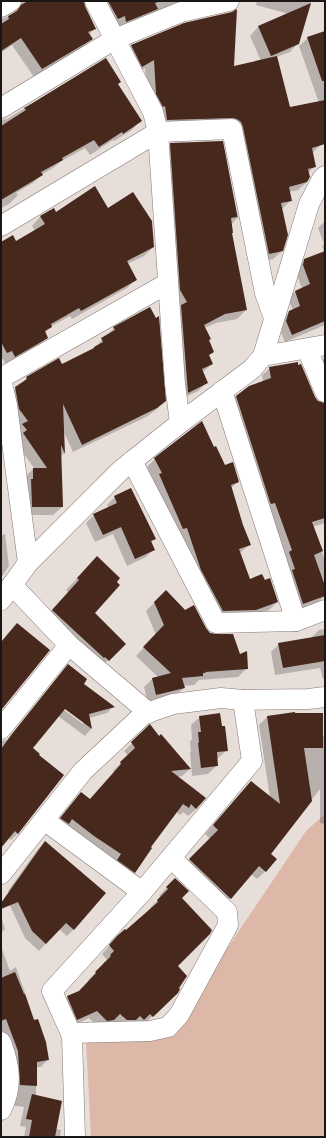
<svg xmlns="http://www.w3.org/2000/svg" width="326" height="1138" font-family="'Fira Sans',sans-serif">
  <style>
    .green { fill: #ddb8a9 }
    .shadow { fill: #0003; fill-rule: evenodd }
    .building { fill: #46281d }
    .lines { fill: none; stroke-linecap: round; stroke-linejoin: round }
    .street-casing { stroke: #837a76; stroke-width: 21 }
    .street { stroke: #fff; stroke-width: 20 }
  </style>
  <rect width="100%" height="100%" fill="#e7ddd9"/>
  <path class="green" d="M325,814V1137H91L86,1040L178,1022L306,831Z"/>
  <g class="shadow">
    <path d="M10,1H79L95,28L89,35L92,39L83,47L34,77L12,45L1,53V19L14,14V9Z"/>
    <path d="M94,1H191L118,30Z"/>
    <path d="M257,1H311L298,43L290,52L276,57L289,109L319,103L299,46L308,38L325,32V135L321,145L312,153L315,166L308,173L307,182L298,190L289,192L291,200L282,209V251L273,259L261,262L235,136L159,128L148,103L145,68L134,74L123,54L131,46L233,68L261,61L250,36L258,27L289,14L256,5Z"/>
    <path d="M105,59L117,85L140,121L132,130L114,141L113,140L90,155L85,148L60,162L53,168L41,175L33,183L16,193L18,195L9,204L1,208V120L7,119Z"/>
    <path d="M222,142L237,218L231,225V234L246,310L237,319L216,323L204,328L213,351L208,356L212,364L203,372L207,382L198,391L179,400L162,153L171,144Z"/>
    <path d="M54,209L56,213L108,209L153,247L144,256L127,264L136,279L127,288L72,319L70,316L50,327L45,333L47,338L38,346L6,365L3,359L1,360V243L16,242L35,231L32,226L40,217Z"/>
    <path d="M325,221V325L285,342L279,328L282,319L289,312L293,310L288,299L295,291L302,289L296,272L298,267L305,260L324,252L322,246L324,244L318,228Z"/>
    <path d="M114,328L165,401L156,410L146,417L73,452L63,430L64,453L60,457L62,507L53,515H24L25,477L34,468L14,440L7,397L27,378L62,366L94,348Z"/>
    <path d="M325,358V389L316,366Z"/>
    <path d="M270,368L325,452V523L312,527L325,560V596L317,603L295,611L228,404L236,396L263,382L262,375Z"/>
    <path d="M213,448L224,467L238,482L231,488L242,525L250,544L240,553L250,580L277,602L269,610L247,618L215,619L152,483L154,481L147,467L155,459Z"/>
    <path d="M115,497L155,538L150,543L153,550L146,557L127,566L113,534L95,542L86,523L94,515L109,508L107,505Z"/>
    <path d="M1,530L2,535L5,534L9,566L1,578Z"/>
    <path d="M86,569L94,613L124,644L97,671L41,622L68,592L66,590Z"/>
    <path d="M166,591L210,634L239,655L247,668L238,677L199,680L194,685L183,686L184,688L175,696L148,703L144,687L152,679L158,677L136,656L156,635L146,611Z"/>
    <path d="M325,629V678L323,679L320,668L275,675L271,652L279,644L311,638L319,630Z"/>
    <path d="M62,672L82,684L113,707L107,713L89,718L91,729L85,736L58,716L32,748L18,833L11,840L8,838L1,844V741L7,740ZM61,705L83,721V724L60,707Z"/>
    <path d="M200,717L227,750L217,759V765L208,774L192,776L190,753L191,751L190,742L192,739L191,725Z"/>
    <path d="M267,717L322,736H325V824L320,823V789L269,854L266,871L257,879L251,874L222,907L181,868L210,839L205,834L251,782L270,797L259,725Z"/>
    <path d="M150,726L190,769L182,776L177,777L196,809L188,816L183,812L180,815L176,812L149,847L135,872L127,880L54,826L81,793L90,800L114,772L113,771L128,756L124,751Z"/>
    <path d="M45,842L74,929L67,936L59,929L39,951L25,938L7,899L12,894L8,891L38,849Z"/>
    <path d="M175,879L181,898L177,966L178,988L177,993L144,1024L142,1021L135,1027H119L112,1021L105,1028H99L89,1018L70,1027L60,1005L67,997L79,991L89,982L88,980L104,965L103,963L107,960L102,954L110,945L151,910L150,908L161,897L159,896Z"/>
    <path d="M1,917L5,929L1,933Z"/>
    <path d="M1,946L10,971L16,967L48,1059L41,1067H36V1096L56,1129L61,1130L60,1137H24L26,1127L20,1126L24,1107L11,1105L1,1040Z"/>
  </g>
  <g class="building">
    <path d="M28,1H84L85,6L96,29L88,32L93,39L42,69L21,38L1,51V24L9,19L8,16L17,11L21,5Z"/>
    <path d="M108,1H161L155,3L158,9L126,22L125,16L118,19Z"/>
    <path d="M311,3L299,44L271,56L258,26Z"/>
    <path d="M237,9L234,66L277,56L290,107L325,100V144L312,148L316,167L308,169L310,177L307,182L289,187L292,201L281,203L288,235L283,251L269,254L243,127L241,122L237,119L232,118L167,120L165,106L163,107L156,94L154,60L142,67L131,45L184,23L232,12Z"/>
    <path d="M325,31V81H322L307,37Z"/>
    <path d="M106,58L121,82L118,84L142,121L123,134L122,132L99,147L94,140L62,158L63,160L41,172L43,175L1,200V126L26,110L24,108L31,104Z"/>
    <path d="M223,141L238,219L237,217L231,218L233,233H232L247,310L225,314L204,325L211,339L209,340L214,352L209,355L213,364L202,369L208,383L188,393L181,305L187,302L180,290L170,143Z"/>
    <path d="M95,186L108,208L133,192L152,221L154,247L127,261L137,280L81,311L79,308L51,324L52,327L45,331L48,338L15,357L12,351L7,353L1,342V242L13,235L16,241L45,224L40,216L54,208L56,212Z"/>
    <path d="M325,251V321L292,335L286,321L289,311L300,306L295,291L310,284L303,265L304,259Z"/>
    <path d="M150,307L156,318L159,316L166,401L157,408L82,445L63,404L65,454L61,445L63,507H32L31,479H33V468H47L23,433L27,430L22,424L28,421L19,409L15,387L27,379L26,377L59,358L62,364L94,348V347L103,342L101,338L115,330L113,327Z"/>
    <path d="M298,362V365L301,364L315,397L318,401L325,403V518L312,522L323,551L314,555L325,586V596L303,604L292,570L295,569L289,552L292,550L275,503L271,504L270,502L236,396L249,386L271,378L269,367Z"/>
    <path d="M202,421L214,447L216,446L225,465L233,462L239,482L231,485L243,525L251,545L239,549L250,579L262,574L265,580L270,578L278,602L256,610L223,611L201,570L187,528L183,529L159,474L162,473L154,458Z"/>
    <path d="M131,488L156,539L151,541L155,550L135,559L121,527L103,535L93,514L117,503L114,496Z"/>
    <path d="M97,556L120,578L117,582L120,585L95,613L126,644L109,661L105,657L104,658L52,610L79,580L77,578Z"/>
    <path d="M166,590L185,610L194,605L206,628L210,633L216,634H233L240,654L247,651L248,669L205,672L206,673H203V676L182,678L185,688L156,695L152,678L171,673L143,647L164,625L154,602Z"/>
    <path d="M17,623L50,650L2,709L1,708V642Z"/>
    <path d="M325,635V661L283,668L278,643Z"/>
    <path d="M68,664L87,679L84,684L115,707L89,714L92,729L65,709L33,748L40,754L39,755L64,775L18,834L15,831L1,848V749L12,734Z"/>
    <path d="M295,712V713H323V748H304L312,801L271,854L277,859L266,872L259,866L231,899L189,859L218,830L213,825L251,781L280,804L267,716Z"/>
    <path d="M220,713L222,726H225L228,751L217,752L218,766L201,768L198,743H199L198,732H201L199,716Z"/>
    <path d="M150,724L159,736L161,734L191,769L171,771L206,798L196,809L191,804L189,808L183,804L151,847L152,848L135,873L117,860L121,854L94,836L72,819L69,824L60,818L81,792L90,799L121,764L120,762L135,748L131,742Z"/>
    <path d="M45,841L106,893L74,930L66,923L46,944L32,931L18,902L1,909V903Z"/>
    <path d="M175,878L189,891L182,898L212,930L210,934L178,966L187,976L179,988L180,989L178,993L153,1017L150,1014L144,1020L140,1016L136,1020H127L120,1014L114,1020L107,1021L97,1011L77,1020L67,996L79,991L96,973L95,972L111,956L110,955L114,951L109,945L117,936L125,929L126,930L158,902L157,900L168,889L166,887Z"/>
    <path d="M15,972L24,994H25L34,1020L38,1019L46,1042L49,1060L37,1062V1086L20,1085L18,1051L6,1019L1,1021V978Z"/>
    <path d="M32,1094L62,1101L55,1137H29L32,1120L26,1119Z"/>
  </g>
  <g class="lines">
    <g class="street-casing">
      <g id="street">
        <path d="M95,1L153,112L158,132L175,384L180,423"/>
        <path d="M1,7L11,1"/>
        <path d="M1,108L115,39L181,12L229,1"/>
        <path d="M1,226L158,132L232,129L265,293L274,318"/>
        <path d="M307,349L325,392"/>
        <path d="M263,356L325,345"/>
        <path d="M1,378L168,283"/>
        <path d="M1,379L7,405L28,563"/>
        <path d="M222,391L296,621"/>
        <path d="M132,461L216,623L296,621L325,610"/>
        <path d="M12,585L69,645L149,713"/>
        <path d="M1,600L28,563L121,470L180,423L252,369L263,356L309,204L322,179L325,176"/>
        <path d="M1,729L69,645"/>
        <path d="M44,820L142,892"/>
        <path d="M1,874L83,771L144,714L173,704L221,698L243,700L308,699L325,697"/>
        <path d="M71,1033L150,1031L168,1027L179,1015L228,925L227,912L171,858"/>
        <path d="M1,1042C10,1066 13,1087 1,1110"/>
        <path d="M75,1137L72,1036L52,991L142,892L252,761L243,700"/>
      </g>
    </g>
    <use href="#street" class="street"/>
  </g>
  <rect width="326" height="1138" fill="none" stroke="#1a1615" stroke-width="4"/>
</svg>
